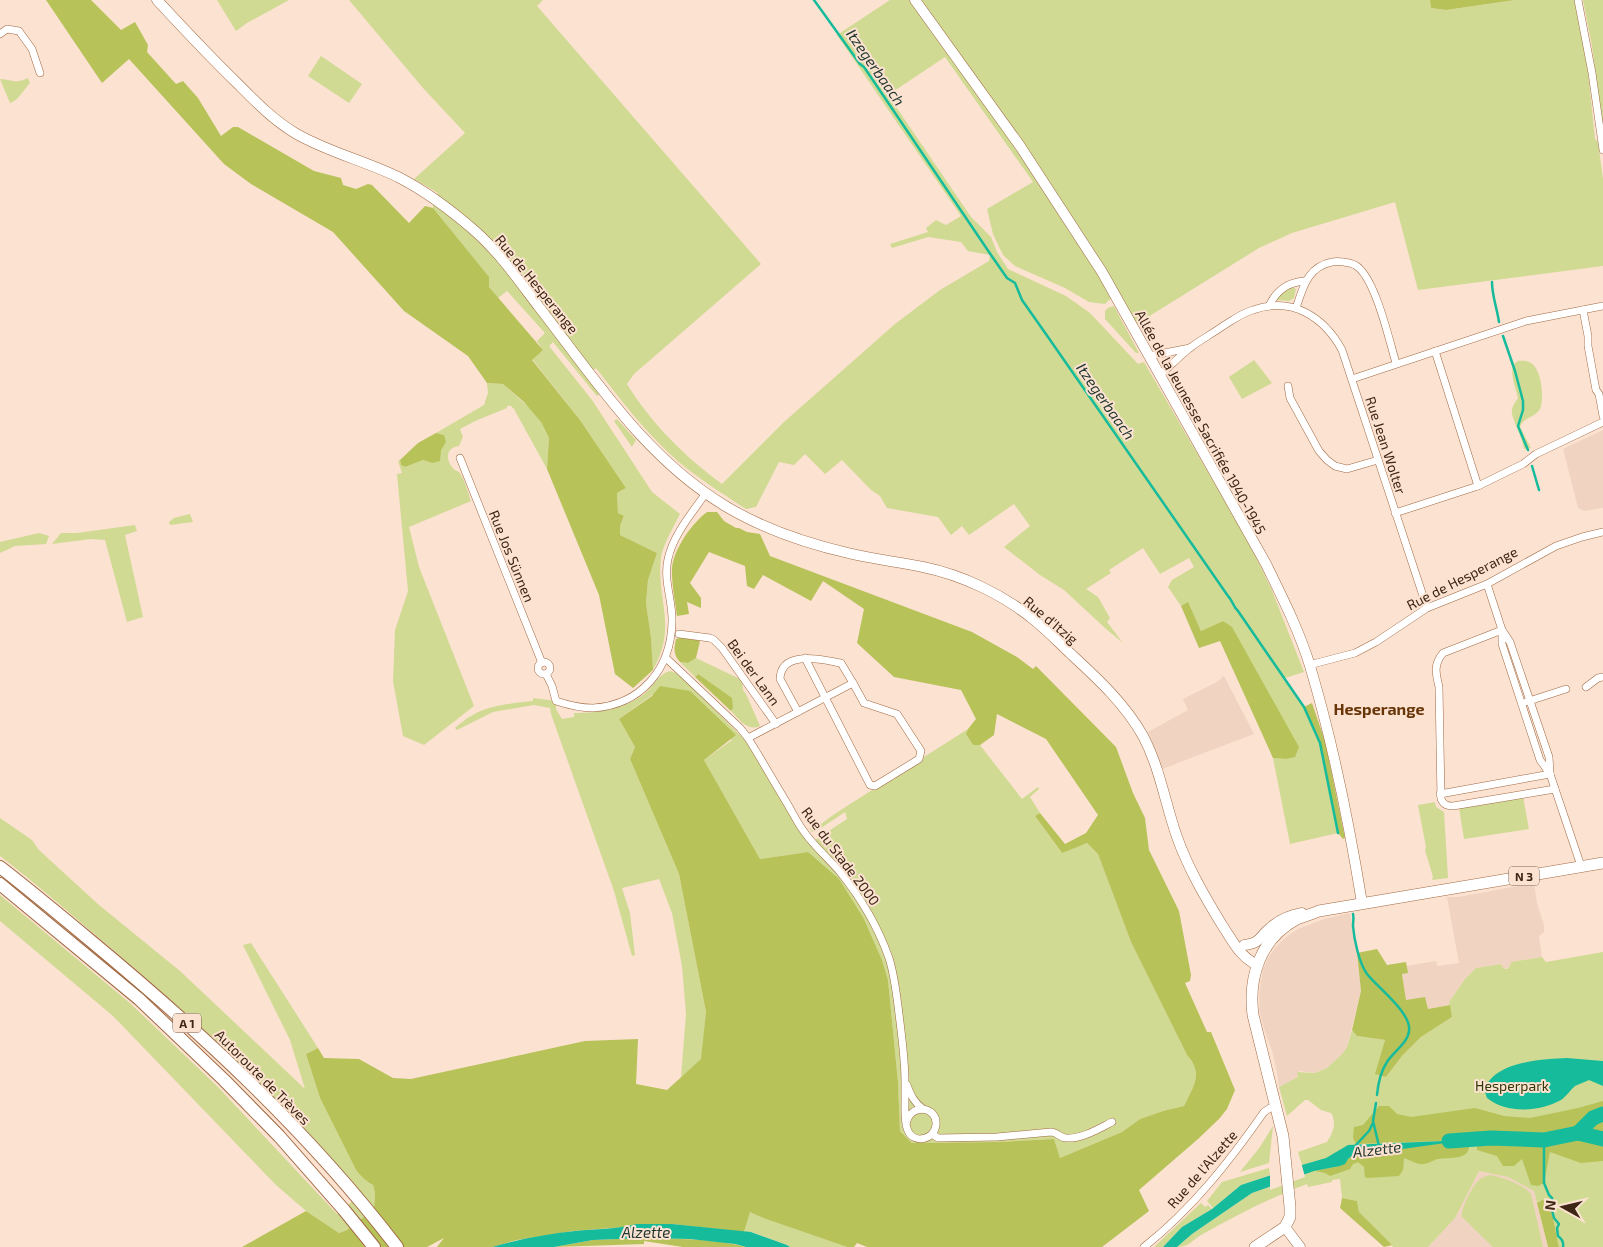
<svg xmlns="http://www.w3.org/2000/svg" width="1603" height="1247" font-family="'Exo 2',sans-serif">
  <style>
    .built { fill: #f0d4c1 }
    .green { fill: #d0da93 }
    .forest { fill: #b7c259 }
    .water { fill: #16bb9c }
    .pier { fill: #fce2d1 }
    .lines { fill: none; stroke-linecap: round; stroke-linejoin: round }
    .stream { stroke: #16bb9c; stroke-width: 2.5 }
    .river { stroke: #16bb9c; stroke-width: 15 }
    .street-casing { stroke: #a16942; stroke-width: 8 }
    .secondary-casing { stroke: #a16942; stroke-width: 11 }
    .primary-casing { stroke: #a16942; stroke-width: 12 }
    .highway-casing { stroke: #a16942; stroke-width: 14 }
    .street { stroke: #fff; stroke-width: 7 }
    .secondary { stroke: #fff; stroke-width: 10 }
    .primary { stroke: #fff; stroke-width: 11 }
    .highway { stroke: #fff; stroke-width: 12 }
    .labels { text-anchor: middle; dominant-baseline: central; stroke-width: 4; stroke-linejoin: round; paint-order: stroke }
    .shield { fill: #fce2d1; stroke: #765e4d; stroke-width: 1 }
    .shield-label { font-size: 12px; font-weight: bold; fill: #3d2615 }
    .street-label { font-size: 14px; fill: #3d2615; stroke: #fce2d1 }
    .park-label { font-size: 14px; fill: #323709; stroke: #fce2d1 }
    .water-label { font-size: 15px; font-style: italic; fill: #1f3630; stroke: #fce2d1 }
    .quarter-label { font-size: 16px; font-weight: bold; fill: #683509; stroke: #fce2d1 }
  </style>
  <rect width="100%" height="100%" fill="#fce2d1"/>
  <g class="built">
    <path d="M1603,430V508L1584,511L1578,508L1563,449Z"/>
    <path d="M1224,676L1254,734L1162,769L1148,732L1188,710L1183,699L1217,682Z"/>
    <path d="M1534,883L1537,903L1544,925V932L1539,936L1542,957L1511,962L1510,966L1507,968H1503L1501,964L1476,968L1465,979L1449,1002L1450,1005L1427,1009L1406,1001L1402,974L1407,973L1406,966L1436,961L1437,966L1459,963L1447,897H1458Z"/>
    <path d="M1350,913L1357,953L1361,991L1347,1047L1342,1054L1327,1068L1315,1073L1299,1071L1298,1077L1279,1087L1276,1067L1272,1051L1265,1032L1260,1014L1259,996L1263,969L1268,958L1275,948L1286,937L1298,929L1324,919Z"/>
    <path d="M1479,1171L1508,1177L1534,1191L1548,1247H1428L1455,1218Z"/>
  </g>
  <g class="green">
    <path d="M217,0H289L247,23L236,31Z"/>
    <path d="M349,0H543L537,6L761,264L634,374L627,384C651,423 685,457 722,484L784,422L895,324L940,290L989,261L990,255L968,251L961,242L928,237L892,248L890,244L928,232L926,228L936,220L946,225L961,216L837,35L890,0H1430L1431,8L1446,10L1515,0H1575L1587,62L1595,139L1598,142L1603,179V266L1418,290L1395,202L1292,233L1259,248L1135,325L1119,296L1109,300L1105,304L1089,302L1065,288L1015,266L1003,255L993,234L987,209L1033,182L945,57L888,95L971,217L991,237L997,252L1008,269L1066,296L1090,313L1138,364L1144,362L1248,541L1271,588L1304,672L1285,678L1304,707L1320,743L1338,833L1290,844L1273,758L1286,759L1223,621L1201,631L1188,603L1181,606L1168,587L1172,580L1194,567L1189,558L1160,574L1143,548L1109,570L1111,573L1086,589L1098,597L1110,618L1107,622L1123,643L1105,628L1064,590L1040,575L1004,547L1030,526L1014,504L969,535L962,526L951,535L938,517L887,508L880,496L871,490L842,460L825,474L805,454L794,465L779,462L756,507L746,509C720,492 694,476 671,455C643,429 620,399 596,368L590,373L600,393L597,396L553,342L549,346L592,400L652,492L680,514C674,526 663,545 661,557C656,601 678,625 653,670L651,638L646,603L648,580L657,553L620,535V526L624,517L618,513L617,493L626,488L580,420L532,359L543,350L537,341L545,333L507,291L498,298L489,287L488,277L433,208V198L438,193L414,179L465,133L423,88Z"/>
    <path d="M1583,0H1603V129L1592,46Z"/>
    <path d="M321,56L362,84L349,103L308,76Z"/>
    <path d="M28,78L30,83C24,89 18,101 10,103L0,79C13,80 16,84 28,78Z"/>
    <path d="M1292,287L1296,289L1294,298L1289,301L1277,300L1276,299L1283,292Z"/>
    <path d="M1114,306L1139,353H1136L1105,319V311L1108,308Z"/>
    <path d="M1254,360L1272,383L1242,399L1229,377Z"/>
    <path d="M1518,361C1524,360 1531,361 1535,367C1542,376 1544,399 1540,409C1535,418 1523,417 1520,427L1531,448L1524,449C1523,437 1510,417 1512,409C1513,405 1516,401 1518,398C1516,387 1506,367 1518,361Z"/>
    <path d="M487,383L503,384L532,410L541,422L549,438L547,469L514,409L511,406H507V408L475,421L460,429L463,437L459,446C447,447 445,458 452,467C454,471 459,470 461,475C466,483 468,493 471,501L409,527L419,567L474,706L424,745L403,736L393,681L395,630L408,591L397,474L402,473L398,461L400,460L401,465L405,467L423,460L432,463L441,450L444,435L436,433L484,405L488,393Z"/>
    <path d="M617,419L636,440L632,447L614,421Z"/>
    <path d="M190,514L193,522L170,525L169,522L174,518Z"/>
    <path d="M135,525L137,531L125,535L143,617L127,622L105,540L91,539L52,544L61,533H77Z"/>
    <path d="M39,533L49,536L46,544L15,546L0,553V542Z"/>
    <path d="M696,658L742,680L743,690L746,694L760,726C747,732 739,719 731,711L733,708L697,674L695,677L680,662L688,663Z"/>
    <path d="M670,671L679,674L745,740L812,842L847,819L845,812L815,832H812L809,828L814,829L836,813L968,729L966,734L973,745H980L1022,799L1038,787L1039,789L1030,797L1040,813L1035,816L1061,852L1087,843L1098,854L1131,942L1187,1055C1204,1074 1193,1087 1184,1106L1163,1111L1140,1119L1122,1132L1060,1158L1054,1139L997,1142L912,1143L900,1131L898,1082L888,980L882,960L864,919L808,852L760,859L704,760L732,740L652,695L619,719L635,747L630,759L679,874L706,1012L702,1059L681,1077L686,1014L682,966L672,913L659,879L622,888L630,913L635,955L632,956L614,891L551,714L550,708L534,705L493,712L457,730L455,728C460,724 465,719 471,716C487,705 515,703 533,701V698L556,701V709L562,719L574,717V713C599,713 625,709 644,694C653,687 658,674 670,671Z"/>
    <path d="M1523,797L1529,829L1464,839L1459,808Z"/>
    <path d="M1435,802L1436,807L1444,812L1448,878L1432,880L1433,877L1425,850L1426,847L1418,805Z"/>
    <path d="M0,818L32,840L39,850L99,905L180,971L305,1089L290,1040L243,945L251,943L318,1048L306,1054L320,1098L356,1170C362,1175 366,1182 373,1185L375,1193L374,1209L347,1230L339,1233L306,1211L276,1185L113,1016L0,921V895L131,1004L218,1087L337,1214L361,1194C287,1103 200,1024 111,948C74,917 38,885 0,856Z"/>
    <path d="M1603,952V1247H1559C1555,1231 1554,1216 1548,1201L1542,1200L1537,1203L1534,1191L1508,1177L1479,1171L1455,1218L1428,1247H1393L1359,1212L1357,1201L1342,1198L1340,1179L1332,1180V1182L1308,1187L1307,1184C1268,1199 1237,1215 1201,1235C1191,1241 1189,1247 1177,1247L1192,1234L1252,1193L1305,1175L1298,1152L1327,1142C1333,1133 1337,1123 1331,1113L1321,1110L1308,1100H1305L1287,1116L1279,1087L1298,1077L1297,1072L1315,1073L1327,1068L1342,1054L1347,1047L1352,1030L1357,1036L1385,1040L1376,1073L1386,1077L1402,1056L1421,1037L1452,1017L1449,1002L1465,979L1476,968L1501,964L1503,968L1507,969L1510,966L1511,962L1542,957L1546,962Z"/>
    <path d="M1273,1126L1269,1163L1240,1172L1260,1147Z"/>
    <path d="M1269,1168L1270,1175L1241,1185L1213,1208L1207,1201L1222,1182Z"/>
    <path d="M1491,1175C1505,1179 1521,1183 1531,1194L1543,1247H1493L1462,1217C1460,1210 1473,1185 1479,1180C1483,1177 1486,1176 1491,1175Z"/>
    <path d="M1201,1203L1205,1207L1208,1205L1212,1209L1182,1227L1163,1247H1154Z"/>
    <path d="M750,1211L766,1219L847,1247H790L787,1245L752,1232H744Z"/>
  </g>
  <g class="forest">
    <path d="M46,0H91L121,30L135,22L148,45L147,52L176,84L183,81L198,98L221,136L233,127H238L314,171L341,178L343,185L356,189L368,184L372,185L409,223L425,206L433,208L489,277V287L543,350L532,360L580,420L626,488L617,493L618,513L624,516L620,526V535L657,553L648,580L646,603L651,638L653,670L633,688L615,674L599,595L547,469L549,438L541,422L524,402L503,384L487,383L468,356L404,311L333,232L251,184L224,164L129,59L102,83Z"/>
    <path d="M1430,0H1515L1446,10L1431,8Z"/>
    <path d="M436,433L444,435L446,442L441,450L440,461L432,463L423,460L405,467L401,465L400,460L418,443Z"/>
    <path d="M707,512H717L724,521L736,528H739L747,532L760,534L770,556L972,632L1017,657L1033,669L1036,666L1116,747L1133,793L1145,818L1149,850L1179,911L1191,975L1190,981L1185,983L1207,1032H1211L1235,1090L1227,1109L1219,1119L1198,1139L1139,1190L1149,1211L1102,1247H867L857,1243L854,1247H847L766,1219L750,1212L744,1232L672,1224H636L625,1227L573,1231L517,1240L492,1247H437L444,1238L427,1247H242L306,1211L339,1233L347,1230L374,1209L375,1193L373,1185C367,1182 361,1176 356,1170L320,1098L306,1054L318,1048L324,1058L359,1059L393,1078L411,1079L585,1041L638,1039L636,1084L667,1090L701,1059L706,1012L679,874L630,759L635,747L619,719L652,696L660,686L690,691L736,735L704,760L760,859L808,852L839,879L864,919L882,960L888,980L898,1082L900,1131L912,1143L997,1142L1054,1139L1060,1158L1122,1132L1140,1119L1163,1111L1184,1106C1193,1087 1204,1074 1187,1055L1131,942L1098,854L1087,843L1062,853L1035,816L1040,813L1065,844L1086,833L1098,815L1046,739L997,714L994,735L980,745H973L966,734L968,729L976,719L961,690L894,677L857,643L864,609L823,581L811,601L763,575L754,589L747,586L745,566L709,552L690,583L701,598V608L687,602L689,614L677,616C675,601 672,586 672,572C671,552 692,523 707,512Z"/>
    <path d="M1188,602L1201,631L1223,621L1232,627L1299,747L1295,757L1286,759L1273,758L1220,641L1199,648L1181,606Z"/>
    <path d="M682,637L693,639L700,641L696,658L688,663L680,662C673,654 674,649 676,639Z"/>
    <path d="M698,674L732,698L733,708L731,711L695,677Z"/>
    <path d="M1312,703L1325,741L1345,838L1343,839L1338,833L1320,743L1304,707Z"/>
    <path d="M1377,949L1387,965L1406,962L1408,973L1402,974L1406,1000L1425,997L1428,1009L1450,1005L1452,1017L1421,1037L1402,1056L1386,1077L1375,1074L1385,1040L1357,1036L1352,1030L1361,991L1357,953Z"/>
    <path d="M1603,1101V1161L1581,1163L1550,1152L1544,1183L1538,1186L1531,1185L1522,1159L1514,1166H1503L1497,1156L1477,1150L1476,1139L1468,1140C1474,1161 1452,1157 1438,1159C1433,1160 1428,1164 1423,1164C1418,1165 1410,1160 1404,1158L1403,1170L1399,1176L1367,1178L1365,1177L1364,1167L1358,1162L1353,1164L1350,1169L1330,1176L1325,1173L1315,1171L1340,1166L1352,1156L1461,1140L1356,1144L1353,1138L1354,1127L1363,1125L1379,1106H1389L1397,1114L1411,1117L1475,1108L1504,1116L1530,1118L1578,1108Z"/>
    <path d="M1342,1198L1357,1201L1359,1212L1392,1245L1384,1247L1340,1208Z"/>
    <path d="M1542,1200L1548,1201C1554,1216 1555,1231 1559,1247H1548L1537,1203Z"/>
    <path d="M642,1238C677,1239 713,1238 746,1247H683L644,1241V1244L554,1247L593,1240Z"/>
  </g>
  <g class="water">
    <path d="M1567,1058L1603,1061V1086L1589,1080C1585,1082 1579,1084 1575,1086C1570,1090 1566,1097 1561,1100C1539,1112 1507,1114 1487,1098L1485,1092C1486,1089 1487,1084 1489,1081C1504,1061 1545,1059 1567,1058Z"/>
    <path d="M1467,1140L1352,1156L1348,1159L1345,1164L1340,1166L1314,1171L1252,1193L1192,1234L1177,1247H1163L1182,1227L1212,1209L1241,1185L1302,1165L1326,1158L1348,1145Z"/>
    <path d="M636,1224H672L751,1232L787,1245L790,1247H746L735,1244L690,1239L643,1238L593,1240L554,1247H492C519,1239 547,1234 575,1231C596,1229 617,1229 636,1224Z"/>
  </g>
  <path class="pier" d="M1301,1162L1305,1177L1270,1190V1173Z"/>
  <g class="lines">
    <g class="stream">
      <path d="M814,0L860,64L864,67L991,255L1007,278L1015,283L1022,300L1048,337L1228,596C1233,601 1233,607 1238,611L1304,707L1320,743L1338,833"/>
      <path d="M1492,282C1492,296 1497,308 1499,322"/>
      <path d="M1503,336L1515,371L1523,401V410L1518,426L1528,450"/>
      <path d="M1532,466L1539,490"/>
      <path d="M1353,914C1354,918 1353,922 1353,926C1354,939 1359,963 1367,974C1377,987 1412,1013 1409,1031C1408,1043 1393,1052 1387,1062C1381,1071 1378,1084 1377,1095"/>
      <path d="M1376,1103L1373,1121L1379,1146"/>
      <path d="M1544,1140V1183L1549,1195L1552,1198L1553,1204L1552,1210L1554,1218L1559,1224L1557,1228L1558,1236C1562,1239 1564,1242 1563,1247"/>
      <path d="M1355,1146L1369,1131L1373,1123"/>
    </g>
    <g class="river">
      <path d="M1578,1133L1593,1118L1603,1114"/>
      <path d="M1449,1141L1491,1138L1544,1140L1578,1133L1603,1139"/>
    </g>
    <g class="street-casing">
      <g id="street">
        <path d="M1578,0L1592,73L1603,150"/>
        <path d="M0,34L7,29L19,31L32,49L40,73"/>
        <path d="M1269,306C1276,291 1287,282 1305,281"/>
        <path d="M1296,308C1303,288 1307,267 1332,262C1338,261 1349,262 1355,265C1375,276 1389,340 1396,363"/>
        <path d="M1583,310L1588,336V346L1596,390L1599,394L1603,416"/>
        <path d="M1435,351L1478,486"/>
        <path d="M1149,356L1190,348"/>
        <path d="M1160,375C1170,366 1180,356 1191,347C1201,340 1213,333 1223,326C1233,320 1242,313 1253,310C1292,296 1324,317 1342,350L1427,608"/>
        <path d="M1352,379L1526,321L1603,306"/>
        <path d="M1288,386L1290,398L1319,451L1327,460L1335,466L1347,469L1378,460"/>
        <path d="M460,458L542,663"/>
        <path d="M1395,513L1478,486L1523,464L1536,454L1603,422"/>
        <path d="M1487,584L1502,630L1510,642L1549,757L1550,773"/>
        <path d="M1502,630L1443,653C1433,665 1436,674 1439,687L1441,799C1444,805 1447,806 1453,806L1555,789"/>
        <path d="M1502,630V644L1540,760L1550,774L1581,866"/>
        <path d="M679,634L710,638L714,640L722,648L776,724"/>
        <path d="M666,658L740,728L748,738C761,759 773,780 785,800C792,811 797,823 805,833C815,847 829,859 840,872C861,898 878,927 889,958C894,974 896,990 898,1006C901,1031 905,1057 905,1082C905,1088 905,1094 905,1101C905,1110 904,1122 908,1131C914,1144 934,1140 936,1125C938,1106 909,1102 906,1125"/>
        <circle cx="544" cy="668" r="6"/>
        <path d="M1309,665L1355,653L1376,642L1427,608L1487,584L1556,546L1582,537L1603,532"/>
        <path d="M546,674L552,686L556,701C568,705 580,708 593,708C641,705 671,669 672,622C673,601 663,581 668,559C673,535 692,513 706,493"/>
        <path d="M1586,687L1598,678L1603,677"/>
        <path d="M1526,702L1566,689"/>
        <path d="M798,712L780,679C781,649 823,660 841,663L853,683"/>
        <path d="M748,738C783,720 818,701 853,683L864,703L897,714L921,751L919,759L875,786L870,785L805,658"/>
        <path d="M1440,794L1550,774"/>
        <path d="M907,1085C911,1096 914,1102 923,1109"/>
        <path d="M932,1134L938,1138L997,1137L1051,1132C1057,1132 1060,1138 1066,1138C1082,1139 1098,1129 1112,1122"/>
        <path d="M1144,1247C1192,1209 1229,1162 1264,1112L1270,1108L1276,1106"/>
      </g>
    </g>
    <g class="secondary-casing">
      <g id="secondary">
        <path d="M157,0C183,28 209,56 237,83C255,101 272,119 295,133C327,152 366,161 400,178C427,192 452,211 475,231C500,253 519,281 539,307C595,379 646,459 727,507C764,529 805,543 848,553C873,559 898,562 923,567C962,575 1002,594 1033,619C1047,630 1059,643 1072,655C1099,680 1125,704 1143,736C1160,768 1165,803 1177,837C1188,868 1205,897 1222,925C1233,941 1239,956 1257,965"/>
        <path d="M915,0L1020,146L1102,272L1266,564C1282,597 1299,630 1310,666C1333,743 1349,823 1362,903"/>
        <path d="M1244,945C1261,943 1258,938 1270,928C1279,920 1290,915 1302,913"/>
        <path d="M1285,1227L1300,1247"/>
      </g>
    </g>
    <g class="primary-casing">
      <path id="primary" d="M1255,1247L1285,1227L1290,1217V1207L1283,1136L1253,1015C1248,976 1261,938 1297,919C1304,916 1312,914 1319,911L1603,863"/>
    </g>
    <g class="highway-casing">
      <g id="highway">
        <path d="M0,867C31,891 61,916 91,941C202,1033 309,1132 397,1247"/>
        <path d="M0,884L139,999L224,1080L279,1136L344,1210L374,1247"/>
      </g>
    </g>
    <use href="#street" class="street"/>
    <use href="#secondary" class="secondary"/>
    <use href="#primary" class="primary"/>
    <use href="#highway" class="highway"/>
  </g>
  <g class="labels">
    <g class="shield">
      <rect x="1509" y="866.5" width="30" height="19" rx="4"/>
      <rect x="173" y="1013.5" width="28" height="19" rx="4"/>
    </g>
    <g class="shield-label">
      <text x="1524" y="876">N 3</text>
      <text x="187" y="1023">A 1</text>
    </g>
    <g class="street-label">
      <text transform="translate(537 284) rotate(51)">Rue de Hesperange</text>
      <text transform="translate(1201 422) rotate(61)">Allée de la Jeunesse Sacrifiée 1940-1945</text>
      <text transform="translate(1386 445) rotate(72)">Rue Jean Wolter</text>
      <text transform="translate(512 556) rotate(68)">Rue Jos Sünnen</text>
      <text transform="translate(1462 578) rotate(-27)">Rue de Hesperange</text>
      <text transform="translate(1051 620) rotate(40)">Rue d'Itzig</text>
      <text transform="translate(754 672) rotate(54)">Bei der Lann</text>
      <text transform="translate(841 856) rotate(53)">Rue du Stade 2000</text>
      <text transform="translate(263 1077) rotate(45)">Autoroute de Trèves</text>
      <text transform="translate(1202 1169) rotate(-49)">Rue de l'Alzette</text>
    </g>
    <g class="park-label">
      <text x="1512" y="1085">Hesperpark</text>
    </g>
    <g class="water-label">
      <text transform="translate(876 67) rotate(55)">Itzegerbaach</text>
      <text transform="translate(1106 401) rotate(55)">Itzegerbaach</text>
      <text transform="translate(1377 1149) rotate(-7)">Alzette</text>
      <text x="646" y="1232">Alzette</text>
    </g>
    <g class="quarter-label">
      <text x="1379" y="708">Hesperange</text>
    </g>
  </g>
  <g transform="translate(1563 1207) rotate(278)" stroke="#fce2d1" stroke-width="4" paint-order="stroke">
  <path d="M0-4L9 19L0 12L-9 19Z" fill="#3d2615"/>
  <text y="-8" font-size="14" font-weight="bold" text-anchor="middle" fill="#3d2615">N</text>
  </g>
</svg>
